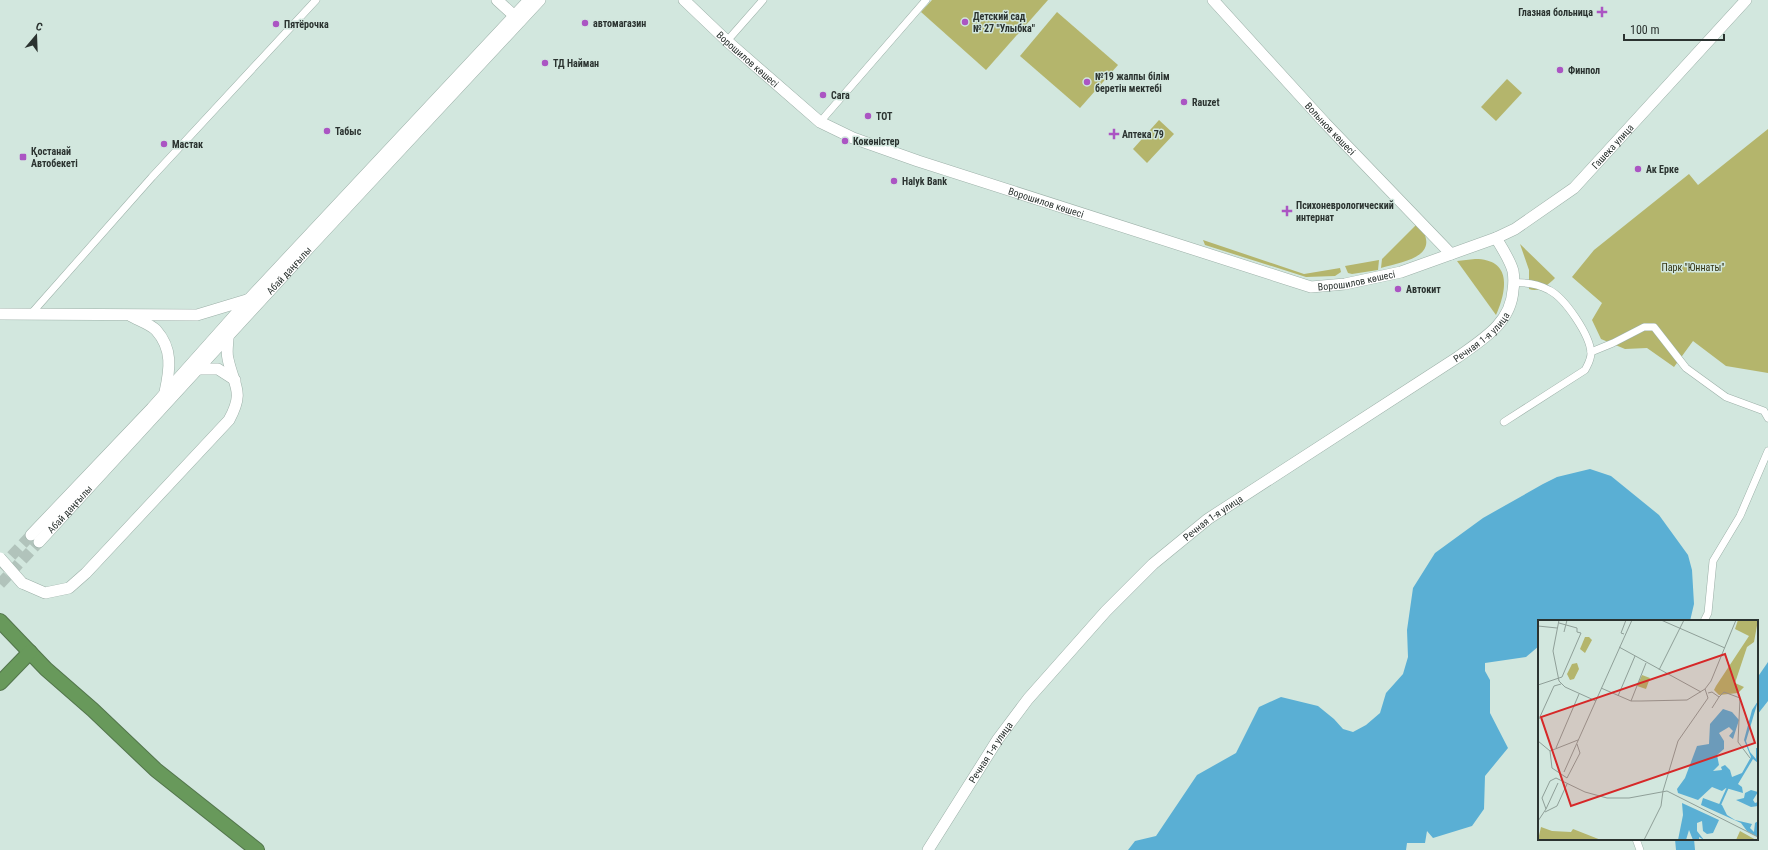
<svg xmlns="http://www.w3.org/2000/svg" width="1768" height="850" font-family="'Roboto Condensed',sans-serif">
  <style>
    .green { fill: #b4b56c }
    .water { fill: #5aafd4 }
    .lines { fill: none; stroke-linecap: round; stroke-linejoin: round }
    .secondary-tunnel { stroke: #b1c3bb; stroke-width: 11; stroke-dasharray: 11 5.5; stroke-linecap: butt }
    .street-casing { stroke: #9cb0a8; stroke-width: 8 }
    .secondary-casing { stroke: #9cb0a8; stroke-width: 12 }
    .highway-casing { stroke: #53754c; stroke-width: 16 }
    .street { stroke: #fff; stroke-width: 7 }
    .secondary { stroke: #fff; stroke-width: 11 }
    .highway { stroke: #68995b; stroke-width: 14 }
    .secondary-bridge-casing { stroke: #9cb0a8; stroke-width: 12; stroke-linecap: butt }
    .secondary-bridge { stroke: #fff; stroke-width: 11 }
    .poi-dot { fill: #ab55c3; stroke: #d2e7de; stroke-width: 1.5 }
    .labels { text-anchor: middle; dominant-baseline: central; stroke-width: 3; stroke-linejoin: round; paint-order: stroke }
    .poi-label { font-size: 10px; font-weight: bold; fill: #2b3330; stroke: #d2e7de; text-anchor: start }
    .street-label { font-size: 10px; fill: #2b3330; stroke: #d2e7de }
    .park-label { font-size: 10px; fill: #323211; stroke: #d2e7de }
    .inset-river { fill: none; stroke: #5aafd4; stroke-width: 2 }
    .inset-road { fill: none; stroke: #8f9f98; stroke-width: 1 }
    .view { fill: #d62828; fill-opacity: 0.15; stroke: #d62828; stroke-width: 2 }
    .inset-edge { fill: none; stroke: #2b3330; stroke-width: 2 }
  </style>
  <rect width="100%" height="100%" fill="#d2e7de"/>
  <g class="green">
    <path d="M932,0H1048L986,70L921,12Z"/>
    <path d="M1057,12L1118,65L1080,108L1020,56Z"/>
    <path d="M1507,79L1522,93L1496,121L1481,107Z"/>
    <path d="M1159,120L1174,134L1147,163L1133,149Z"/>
    <path d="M1768,129V373L1726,366L1693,341L1674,367L1647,348L1625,349L1601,339L1592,320L1602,303L1572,277L1594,250L1689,174L1698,185Z"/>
    <path d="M1418,223C1443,256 1406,261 1381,268L1382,259Z"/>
    <path d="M1203,240L1304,274L1340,268L1341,272L1335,276L1306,277L1205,245Z"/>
    <path d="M1520,244L1555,278C1548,285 1539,293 1529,289V270Z"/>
    <path d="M1475,259C1512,259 1507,290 1496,315L1457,261Z"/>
    <path d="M1379,260L1378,270L1352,274L1348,273L1345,266Z"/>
  </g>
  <g class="water">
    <path d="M1590,469L1611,476L1659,515L1688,555L1692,570L1694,604L1690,621H1539V646L1526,657L1485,663V671L1490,680V713L1508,748L1485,776L1484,809L1472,826L1433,838L1427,831L1425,843H1407L1406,850H1128L1135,841L1156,836L1197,775L1236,753L1259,707L1281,697L1318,706L1334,719L1343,729L1353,732L1366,725L1380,713L1386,693L1403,674L1408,657L1407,630L1413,588L1435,553L1483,518L1543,484L1557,477Z"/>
    <path d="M1768,662V701L1757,715V678Z"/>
    <path d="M1675,839H1694L1695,850H1676Z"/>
  </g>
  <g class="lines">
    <g class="secondary-tunnel">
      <path d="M0,568L31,535"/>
      <path d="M0,584L39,542"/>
    </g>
    <g class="street-casing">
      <g id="street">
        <path d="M727,41L763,0"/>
        <path d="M820,122L926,0"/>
        <path d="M30,315L152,177L316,0"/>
        <path d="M1591,352L1613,343L1644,327H1654L1686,368L1726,397L1764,411L1768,418"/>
        <path d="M1504,422L1585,370C1588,364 1591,360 1591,353C1590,335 1565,298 1549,290C1538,284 1527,282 1514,283"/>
        <path d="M1704,621L1708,613L1713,561L1740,516L1768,451"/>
        <path d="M1636,839L1640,850"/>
      </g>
    </g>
    <g class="secondary-casing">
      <g id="secondary">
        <path d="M497,0L520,21"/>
        <path id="s1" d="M684,0L727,41L820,122L853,138L918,161L1311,287L1345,284L1401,272L1496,238L1515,229L1574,188L1746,0"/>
        <path id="s2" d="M1213,0L1325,123L1451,254"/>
        <path d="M0,314L197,315L250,299"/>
        <path d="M131,316C138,320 150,324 156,330C173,349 170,369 165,392"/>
        <path d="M199,369H218L235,380"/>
        <path d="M31,535L152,408L250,298L529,0"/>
        <path id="s3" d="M39,542L309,248L540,0"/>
        <path d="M22,583L45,593L69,588L86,573L229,420C245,391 234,387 228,359C226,352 228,344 228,337"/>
        <path id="s4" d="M928,850L998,739L1028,699L1106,611L1153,564L1208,519L1458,357C1483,339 1511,323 1513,290C1514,284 1514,277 1513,271C1510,260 1502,248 1496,238"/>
      </g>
    </g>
    <g class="highway-casing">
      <g id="highway">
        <path d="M0,621L46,669L93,710L156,770L257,850"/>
        <path d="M0,683L30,652"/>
      </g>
    </g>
    <use href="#street" class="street"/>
    <use href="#secondary" class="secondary"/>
    <use href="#highway" class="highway"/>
    <g class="secondary-bridge-casing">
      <path id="secondary-bridge" d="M0,558L22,583"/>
    </g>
    <use href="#secondary-bridge" class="secondary-bridge"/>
  </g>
  <g class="poi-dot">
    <path d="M1600 6h4v4h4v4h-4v4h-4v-4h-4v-4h4z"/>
    <circle cx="965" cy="22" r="4"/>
    <circle cx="585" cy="23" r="4"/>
    <circle cx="276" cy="24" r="4"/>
    <circle cx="545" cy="63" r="4"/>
    <circle cx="1560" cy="70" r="4"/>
    <circle cx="1087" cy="82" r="4"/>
    <circle cx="823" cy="95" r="4"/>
    <circle cx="1184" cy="102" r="4"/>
    <circle cx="868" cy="116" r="4"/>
    <circle cx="327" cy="131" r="4"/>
    <path d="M1112 128h4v4h4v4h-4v4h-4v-4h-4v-4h4z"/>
    <circle cx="845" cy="141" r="4"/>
    <circle cx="164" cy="144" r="4"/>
    <rect x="19" y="153" width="8" height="8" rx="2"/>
    <circle cx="1638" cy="169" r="4"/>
    <circle cx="894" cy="181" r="4"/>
    <path d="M1285 205h4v4h4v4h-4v4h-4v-4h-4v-4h4z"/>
    <circle cx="1398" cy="289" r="4"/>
  </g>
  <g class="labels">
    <g class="poi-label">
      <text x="1593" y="12" text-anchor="end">Глазная больница</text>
      <text x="973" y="16">Детский сад<tspan x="973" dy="12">№ 27 "Улыбка"</tspan></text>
      <text x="593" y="23">автомагазин</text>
      <text x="284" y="24">Пятёрочка</text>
      <text x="553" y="63">ТД Найман</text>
      <text x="1568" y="70">Финпол</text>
      <text x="1095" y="76">№19 жалпы білім<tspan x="1095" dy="12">беретін мектебі</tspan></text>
      <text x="831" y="95">Сага</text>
      <text x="1192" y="102">Rauzet</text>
      <text x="876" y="116">ТОТ</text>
      <text x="335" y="131">Табыс</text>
      <text x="1122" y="134">Аптека 79</text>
      <text x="853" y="141">Кокөністер</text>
      <text x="172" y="144">Мастак</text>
      <text x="31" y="151">Қостанай<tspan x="31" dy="12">Автобекеті</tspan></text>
      <text x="1646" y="169">Ак Ерке</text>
      <text x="902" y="181">Halyk Bank</text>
      <text x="1296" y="205">Психоневрологический<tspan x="1296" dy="12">интернат</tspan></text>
      <text x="1406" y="289">Автокит</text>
    </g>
    <g class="street-label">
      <text stroke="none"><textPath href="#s1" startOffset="87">Ворошилов көшесі</textPath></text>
      <text stroke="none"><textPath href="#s2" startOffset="174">Волынов көшесі</textPath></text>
      <text stroke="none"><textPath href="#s1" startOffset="1043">Гашека улица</textPath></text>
      <text stroke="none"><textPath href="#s1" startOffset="423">Ворошилов көшесі</textPath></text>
      <text stroke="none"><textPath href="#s3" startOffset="369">Абай даңғылы</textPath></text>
      <text stroke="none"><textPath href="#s1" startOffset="747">Ворошилов көшесі</textPath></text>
      <text stroke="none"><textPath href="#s4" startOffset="765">Речная 1-я улица</textPath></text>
      <text stroke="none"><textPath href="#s3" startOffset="45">Абай даңғылы</textPath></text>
      <text stroke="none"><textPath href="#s4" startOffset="441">Речная 1-я улица</textPath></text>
      <text stroke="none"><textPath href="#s4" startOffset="116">Речная 1-я улица</textPath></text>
    </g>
    <g class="park-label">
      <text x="1693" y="267">Парк "Юннаты"</text>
    </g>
  </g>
  <g transform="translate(1538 620)">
    <rect width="220" height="220" fill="#d2e7de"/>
    <path d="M200,0H220L216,22L209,27L197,63L206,67L200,73L181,75L176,70L178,66L211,16L197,9ZM47,17H51L54,20L47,33L42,29ZM39,43L41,49L36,59L32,60L29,54L34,44ZM104,55L112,58L108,69L99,66ZM3,207L14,211L33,212L35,209L63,220H0ZM202,211L218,220H198Z" fill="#b4b56c"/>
    <path d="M220,81L208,121L212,132L218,139V128H220V143L215,139L200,164L204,167L205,173L188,168L184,171L174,167L160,180L140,173L139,169L147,158L159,126L171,124L172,104L185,89L194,92L201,100L195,119L191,116L195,111L191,107L181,113L186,121V129L179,135L181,145L175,151L184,150L183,147L187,145L192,150L194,157L204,153L213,137L206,120L214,90ZM213,170L220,172L215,180L217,183L220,182V186L213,187L198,180L206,178L207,173ZM165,178L184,185L189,195L197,200L214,204L212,208L216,212L217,203L220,201V217L209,211L203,203L163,185ZM144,183L181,200L175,213L169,214L165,211L164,201L159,203V211L166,220L161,217V220H155L151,210L148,220H140L145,195Z" fill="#5aafd4"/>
    <path class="inset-river" d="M181,187L190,167"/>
    <path class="inset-road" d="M21,0L15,31L21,61L27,67L58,81M123,0L187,28M0,6L19,8M26,12L29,0M86,14L83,13L88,0M81,27L163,72M121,50L146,0M0,65L24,57L43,13L39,12V8L21,3M63,68L93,81H103L149,80L167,69M170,73L174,72L181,77L174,88M80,76L97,36M181,77L186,72L202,78L200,122L212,138M93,81L108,43M1,99L16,66L23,64M0,121L12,131M18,128L41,74M12,131L14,148L29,158L42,133L39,124M12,131L40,120M26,152L94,0M125,171L140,121L170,78L167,69L173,61L198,0M8,189L20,163M7,192L19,186L29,164M0,201L8,189L4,178L12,161L18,158L47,172L69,178H91L129,171L220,217M106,220L123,186L125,171"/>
    <path class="view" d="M187,34L217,123L33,186L3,97Z"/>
    <rect width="220" height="220" class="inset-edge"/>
  </g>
  <g transform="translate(36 36) rotate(19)" stroke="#d2e7de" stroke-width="3" paint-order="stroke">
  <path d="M0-3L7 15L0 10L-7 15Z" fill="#2b3330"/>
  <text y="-6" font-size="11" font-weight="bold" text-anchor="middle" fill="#2b3330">С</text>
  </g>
  <path d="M1624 34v6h100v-6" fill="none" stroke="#2b3330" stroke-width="2"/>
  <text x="1630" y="34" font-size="12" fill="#2b3330" stroke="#d2e7de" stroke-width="3" paint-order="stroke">100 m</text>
</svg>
